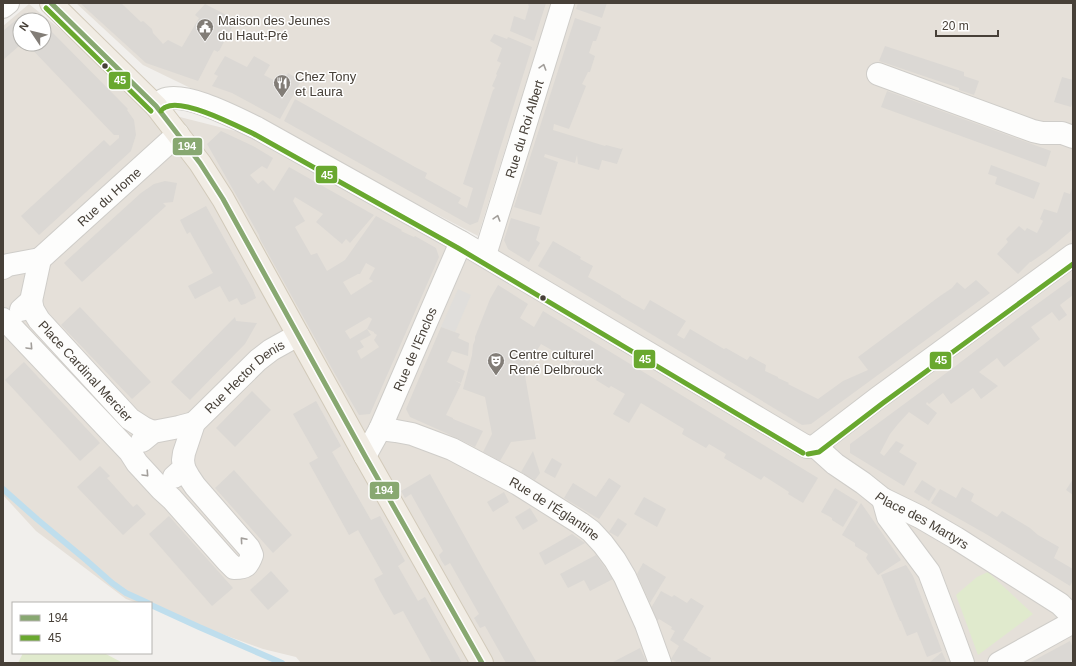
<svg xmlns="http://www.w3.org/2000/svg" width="1076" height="666" font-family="Helvetica,sans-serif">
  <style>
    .residential { fill: #e5e0d9; fill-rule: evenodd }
    .green { fill: #e0eacd }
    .parking { fill: #e0dedb }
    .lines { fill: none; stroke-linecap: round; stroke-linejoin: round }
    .stream { stroke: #bfdeed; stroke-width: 6 }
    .building { fill: #dbd8d4; fill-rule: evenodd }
    .minor-casing { stroke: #cfcdc9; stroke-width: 24 }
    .major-casing { stroke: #d2caba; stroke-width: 24 }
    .minor { stroke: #fdfdfc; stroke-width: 22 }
    .major { stroke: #f1ece4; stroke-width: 22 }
    .bus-1-casing { stroke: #fff; stroke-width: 8 }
    .bus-2-casing { stroke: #fff; stroke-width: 8 }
    .bus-1 { stroke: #88a871; stroke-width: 5 }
    .bus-2 { stroke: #69a82f; stroke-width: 5 }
    .oneway { stroke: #a29e9a }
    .bus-dot { fill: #474038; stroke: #fff; stroke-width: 1.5 }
    .labels { text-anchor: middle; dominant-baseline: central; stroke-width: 3; stroke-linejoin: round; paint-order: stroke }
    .poi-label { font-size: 13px; fill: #474038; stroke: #fff; text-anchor: start }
    .street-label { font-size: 13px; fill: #474038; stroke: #fff }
    .line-badge { stroke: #fff; stroke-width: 1.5 }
    .badge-label { font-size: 11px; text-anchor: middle; font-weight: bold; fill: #fff }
  </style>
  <rect width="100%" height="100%" fill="#f1efec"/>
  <g class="residential">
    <path d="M76,3H551L478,236L267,125L143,65Z"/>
    <path d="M572,3H1073V663H301L296,657L263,649L151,608V603H137L126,599L36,531L3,495V26L29,4L164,113L251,135L489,272ZM20,20H44V44H20Z"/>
  </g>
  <g class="green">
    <path d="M988,572L1033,614L978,655L956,595L977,577Z"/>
    <path d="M23,653H104L123,663H18Z"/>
  </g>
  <path class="parking" d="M458,289L471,295L455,332L441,327Z"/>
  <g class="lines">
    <g class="stream">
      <path d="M3,489L38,520L86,560L112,583L126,593L148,603"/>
      <path d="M151,605L199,627L282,663"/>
    </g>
  </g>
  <g class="building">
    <path d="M80,3H123L122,4L141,22L143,21L152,29L153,33L163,44L168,40L182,47L199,18L195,15L205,4L236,20L219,51H218V52L214,50L198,81L146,63Z"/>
    <path d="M529,3H546L534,41L510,31L514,16L525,20L529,6L528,5Z"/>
    <path d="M578,3H607L602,18L576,9Z"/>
    <path d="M24,13L33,14L39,20H20V45L3,60V31Z"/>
    <path d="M575,18L601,27L596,41H593L589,53L595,56L590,72H588L582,84L586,86L569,129L554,124L553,130L605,146L606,145L621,149L623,148L617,164L602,160L599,170L578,164L577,155L575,163L545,154L544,157L558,162L541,215L514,207Z"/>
    <path d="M44,24L128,109L127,110L134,120L136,135L131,151L39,235L21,216L104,140L110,146L119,138V135H114L27,44H44Z"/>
    <path d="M494,34L507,39L508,37L532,47L499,152L478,222L470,225L284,121L295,99L415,167L427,173L425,178L461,198L458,203L467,208L473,188L463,184L493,90L495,88L492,86L497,75L496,74L501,63L497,61L502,48L490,41Z"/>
    <path d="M885,46L964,72V76L979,81L974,95L959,90V88L879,61Z"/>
    <path d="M225,56L247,67L254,56L270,65L264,75L281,84L288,73L301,81L280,119L232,93L212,86L218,76L214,74Z"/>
    <path d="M1062,77L1073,80V101L1071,107L1054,102Z"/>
    <path d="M887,91L1051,151L1046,167L881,107Z"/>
    <path d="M221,131L253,146L273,158L267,169L262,166L250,175L258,184L263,180L274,191L289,167L374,215L350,243L346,239L342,244L316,222L323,214L295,197L293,201L305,221L295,227L311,255L317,253L327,271L345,260L376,216L402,230L401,231L414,237L415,236L436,248L439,257L370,414L359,415L335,374L260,239L259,235L207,144ZM366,263L375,268L369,279L373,281L351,295L343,282L358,274H360ZM369,317L372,319L367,329L374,332V333L377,335L374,340L379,347L361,359L357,351L364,347L360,341L371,335L367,329L350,339L345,331Z"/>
    <path d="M991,165L1040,183L1034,199L995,184L997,177L988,174Z"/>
    <path d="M165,181L177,183L173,202L163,203L166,206L82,282L64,263L141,193L154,184Z"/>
    <path d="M1073,185V229L1047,251L1031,262H1030L1018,274L997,254L1008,242L1006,239L1019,226L1025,231L1027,228L1037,233L1043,221L1040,219L1044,209L1057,213L1064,192L1070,194Z"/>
    <path d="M206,206L253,290L256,298L245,304L241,305L237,298L229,302L220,286L195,299L188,286L213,273L190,232L187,234L180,220Z"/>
    <path d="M511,218L540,227L536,240L540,243L529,262L508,249L504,240Z"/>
    <path d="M553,241L581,257L580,259L593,266L588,277L621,296V297L644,310L650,300L686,321L677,335L684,339L690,329L724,349L726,348L747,360L750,356L766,365L765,371L778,377V378L789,383L788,384L818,399L843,381L868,370L858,357L940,296L952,288L957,282L965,289L976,280L990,293L811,424L802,425L538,266Z"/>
    <path d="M1073,278V295L1060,305L1067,315L1059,321L1052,312L1031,327L1040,339L1004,367L997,358L979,372L998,386L981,399L973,388L951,404L943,393L929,404L927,402L926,404L937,413L928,425L909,412L898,424L890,434L880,453L884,456L896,441L904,445L899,452L917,463L904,486L850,453V444L957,365L1022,315Z"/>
    <path d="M498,285L528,304L520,318L534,327L543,311L818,478L803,503L788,494L789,492L764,476L761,480L724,458L726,454L709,444L706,448L682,434L684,429L641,403L629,423L613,414L625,394L611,386L609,388L596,380L597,377L570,361L568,365L553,356L555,352L541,344L527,366L523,364L536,439L511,442L500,461L483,452L492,434L485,397L463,389L472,355L473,345L475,340V337L490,299Z"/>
    <path d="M80,307L151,382L132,399L61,325Z"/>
    <path d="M235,317L236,321L257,323L245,344L190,400L171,382Z"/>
    <path d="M441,327L460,334L458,338L469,343L468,356L452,351L447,362L465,371L461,383L454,380L461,384L446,415L453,418V419L483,431L475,447L446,433L410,417L406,409Z"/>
    <path d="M24,362L100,443L80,461L5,380Z"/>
    <path d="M252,391L271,410L235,447L216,428Z"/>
    <path d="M316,401L341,446L332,452L340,466L371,520L380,516L405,561L398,566L418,601L425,597L462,663H432L403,611L394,615L380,591L374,579L383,574L358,530L349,535L309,463L318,458L293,414Z"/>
    <path d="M533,451L540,473L535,480L521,472Z"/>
    <path d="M552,458L562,464L555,478L544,472Z"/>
    <path d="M100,466L110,476L107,478L133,507L137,504L146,514L123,535L77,487Z"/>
    <path d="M234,470L292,535L273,553L215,488Z"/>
    <path d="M430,474L483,569L537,663H506L485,626L480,628L474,618L479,614L450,563L445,566L441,560L439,555L443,551L411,494L405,498L401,491Z"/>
    <path d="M609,478L621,486L599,519L564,498L573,483L596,497Z"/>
    <path d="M1073,479V495L1066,490Z"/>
    <path d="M922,480L936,489L929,501L914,492Z"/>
    <path d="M962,487L974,494L971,501L997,517L1002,511L1030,528L1038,535L1059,547L1054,558L1073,569V580L1070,586L986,534L931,503L940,489L956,498Z"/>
    <path d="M835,488L858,502L843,527L832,520V518L821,512Z"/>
    <path d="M504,492L509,502L493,512L487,502Z"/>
    <path d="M644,497L666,509L657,527L634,514Z"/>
    <path d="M861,503L901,560L878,575L866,558L868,554L855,546V543L842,535Z"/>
    <path d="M530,508L538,521L523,530L515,517Z"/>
    <path d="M169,516L233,588L212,606L149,534Z"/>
    <path d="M618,518L627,524L618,537L609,532Z"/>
    <path d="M572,534L585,543L545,565L539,553Z"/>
    <path d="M596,555L613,579L590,591L584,580L568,588L560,574Z"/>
    <path d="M643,563L666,577L650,603L637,574Z"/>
    <path d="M906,565L913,576L942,651L927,657L917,632L907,636L901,621H900L881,575Z"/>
    <path d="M271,571L289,591L268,610L250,590Z"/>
    <path d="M661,591L672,597L674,595L687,603L691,598L704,606L683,640L698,649L697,650L711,658L709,663H678L671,659L679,646L670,640L675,631L671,629L672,627L659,619L657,621L651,608Z"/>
    <path d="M1070,641L1073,648V663H1029Z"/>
    <path d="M640,648L647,663H611Z"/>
    <path d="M942,652L947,663H931L930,662Z"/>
  </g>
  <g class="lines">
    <g class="minor-casing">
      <g id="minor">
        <path d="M3,7L8,3"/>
        <path d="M878,74L1033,131L1042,133H1062L1073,137"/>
        <path d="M156,106C158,104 161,101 163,100C184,90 238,119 257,128L461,242L807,447L815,446L879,397L1073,255"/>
        <path id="s1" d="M485,255L563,3"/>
        <path id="s2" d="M40,259L178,134"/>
        <path d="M3,268L8,265L40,259"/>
        <path id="s3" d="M31,301L33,310L39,320L130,419L144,428L153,432"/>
        <path d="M21,310L31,301L40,259"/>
        <path d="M3,319L7,322L130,452L137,463L161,489L172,499L227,561L234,568C246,568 248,566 252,555L249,548L195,486L189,477L184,468"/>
        <path id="s4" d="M380,429L396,431L412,434L452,449L518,484L580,523L591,531L603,544L615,560L625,577L646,624L660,663"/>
        <path d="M142,441L153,432L179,427L194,423"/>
        <path id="s5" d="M815,446L835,464L863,483L883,499L920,517L956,538L1060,604L1068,612L1073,620"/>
        <path id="s6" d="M365,456L380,429L461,242"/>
        <path id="s7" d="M174,477L184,468L183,460L184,453L194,423L258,360L271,350L298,335"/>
        <path d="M883,499L888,517L929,572L952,633L963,663"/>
        <path d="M999,663L1073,622"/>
      </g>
    </g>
    <g class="major-casing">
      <path id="major" d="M51,3L156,106L200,163L223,199L365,456L482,663"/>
    </g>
    <use href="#minor" class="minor"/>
    <use href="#major" class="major"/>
    <g class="bus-1-casing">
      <path id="bus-1" d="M51,3L156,106L200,163L223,199L365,456L482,663"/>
    </g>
    <g class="bus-2-casing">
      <g id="bus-2">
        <path d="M46,8L151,111"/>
        <path d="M161,111C161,110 165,107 166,107C183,98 237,126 254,134L458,248L803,453"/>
        <path d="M808,454L819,452L883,403L1073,264"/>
      </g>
    </g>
    <use href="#bus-1" class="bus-1"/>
    <use href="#bus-2" class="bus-2"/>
  </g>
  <defs><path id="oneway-chevron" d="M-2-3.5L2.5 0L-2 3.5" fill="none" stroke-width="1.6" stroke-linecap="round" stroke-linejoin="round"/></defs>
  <g class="oneway">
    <use href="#oneway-chevron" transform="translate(543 67) rotate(-73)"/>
    <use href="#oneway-chevron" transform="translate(497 218) rotate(-73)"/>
    <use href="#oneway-chevron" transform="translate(30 347) rotate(47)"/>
    <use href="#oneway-chevron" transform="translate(146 474) rotate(47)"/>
    <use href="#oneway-chevron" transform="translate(243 540) rotate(-131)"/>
  </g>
  <defs>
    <g id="civic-pin" transform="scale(0.9)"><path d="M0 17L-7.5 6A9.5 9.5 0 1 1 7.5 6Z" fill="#827d77" stroke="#fff"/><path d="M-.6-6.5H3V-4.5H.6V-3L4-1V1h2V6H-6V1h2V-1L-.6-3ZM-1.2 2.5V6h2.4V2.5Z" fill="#fff"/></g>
    <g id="restaurant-pin" transform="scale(0.9)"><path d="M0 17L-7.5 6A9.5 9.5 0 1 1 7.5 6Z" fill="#827d77" stroke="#fff"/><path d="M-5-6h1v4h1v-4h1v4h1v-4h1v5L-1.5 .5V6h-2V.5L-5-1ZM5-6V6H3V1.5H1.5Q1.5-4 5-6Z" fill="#fff"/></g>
    <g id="theatre-pin" transform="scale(0.9)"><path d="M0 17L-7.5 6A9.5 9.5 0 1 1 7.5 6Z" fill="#827d77" stroke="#fff"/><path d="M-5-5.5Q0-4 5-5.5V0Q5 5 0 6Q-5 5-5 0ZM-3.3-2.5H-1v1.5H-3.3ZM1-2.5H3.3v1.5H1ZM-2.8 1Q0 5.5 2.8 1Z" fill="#fff"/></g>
  </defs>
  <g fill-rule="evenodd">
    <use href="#civic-pin" x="205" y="27"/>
    <use href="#restaurant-pin" x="282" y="83"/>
    <use href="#theatre-pin" x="496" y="361"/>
  </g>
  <g class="bus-dot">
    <circle cx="105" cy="66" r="3.5"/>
    <circle cx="543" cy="298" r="3.5"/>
  </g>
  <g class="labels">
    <g class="poi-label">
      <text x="218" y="20">Maison des Jeunes<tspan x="218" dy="15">du Haut-Pré</tspan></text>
      <text x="295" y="76">Chez Tony<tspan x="295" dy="15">et Laura</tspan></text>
      <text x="509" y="354">Centre culturel<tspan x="509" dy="15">René Delbrouck</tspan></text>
    </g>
    <g class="street-label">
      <text stroke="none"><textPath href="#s1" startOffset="132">Rue du Roi Albert</textPath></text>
      <text stroke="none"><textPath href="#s2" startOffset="93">Rue du Home</textPath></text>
      <text stroke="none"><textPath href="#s6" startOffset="118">Rue de l'Enclos</textPath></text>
      <text stroke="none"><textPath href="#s3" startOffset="90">Place Cardinal Mercier</textPath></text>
      <text stroke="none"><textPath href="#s7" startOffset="129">Rue Hector Denis</textPath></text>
      <text stroke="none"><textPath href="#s4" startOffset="194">Rue de l'Églantine</textPath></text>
      <text stroke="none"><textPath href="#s5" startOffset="131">Place des Martyrs</textPath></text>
    </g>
  </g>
  <g class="line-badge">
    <rect x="108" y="71" width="23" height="19" rx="4" fill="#69a82f"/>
    <rect x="172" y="137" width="31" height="19" rx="4" fill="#88a871"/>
    <rect x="315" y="165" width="23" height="19" rx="4" fill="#69a82f"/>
    <rect x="633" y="349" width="23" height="20" rx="4" fill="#69a82f"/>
    <rect x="929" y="351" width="23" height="19" rx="4" fill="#69a82f"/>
    <rect x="369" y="481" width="31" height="19" rx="4" fill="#88a871"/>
  </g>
  <g class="badge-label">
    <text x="120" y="84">45</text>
    <text x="187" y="150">194</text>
    <text x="327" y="179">45</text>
    <text x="645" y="363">45</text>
    <text x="941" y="364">45</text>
    <text x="384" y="494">194</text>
  </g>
  <rect width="1076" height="666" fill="none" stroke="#474038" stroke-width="8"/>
  <rect x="12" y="602" width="140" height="52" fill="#ffffff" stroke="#b5b3af"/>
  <rect x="20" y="615" width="20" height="6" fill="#88a871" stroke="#b5b3af"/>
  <text x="48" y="622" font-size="12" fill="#474038">194</text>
  <rect x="20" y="635" width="20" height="6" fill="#69a82f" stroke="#b5b3af"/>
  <text x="48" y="642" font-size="12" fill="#474038">45</text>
  <g transform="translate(32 32) rotate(305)"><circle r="19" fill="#ffffff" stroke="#b5b3af"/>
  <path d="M0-3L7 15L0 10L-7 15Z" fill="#827d77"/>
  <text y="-6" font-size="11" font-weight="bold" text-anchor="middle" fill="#474038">N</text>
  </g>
  <path d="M936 30v6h62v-6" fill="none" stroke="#474038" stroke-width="2"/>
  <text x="942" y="30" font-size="12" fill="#474038" stroke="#ffffff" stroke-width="3" paint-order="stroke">20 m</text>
</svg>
